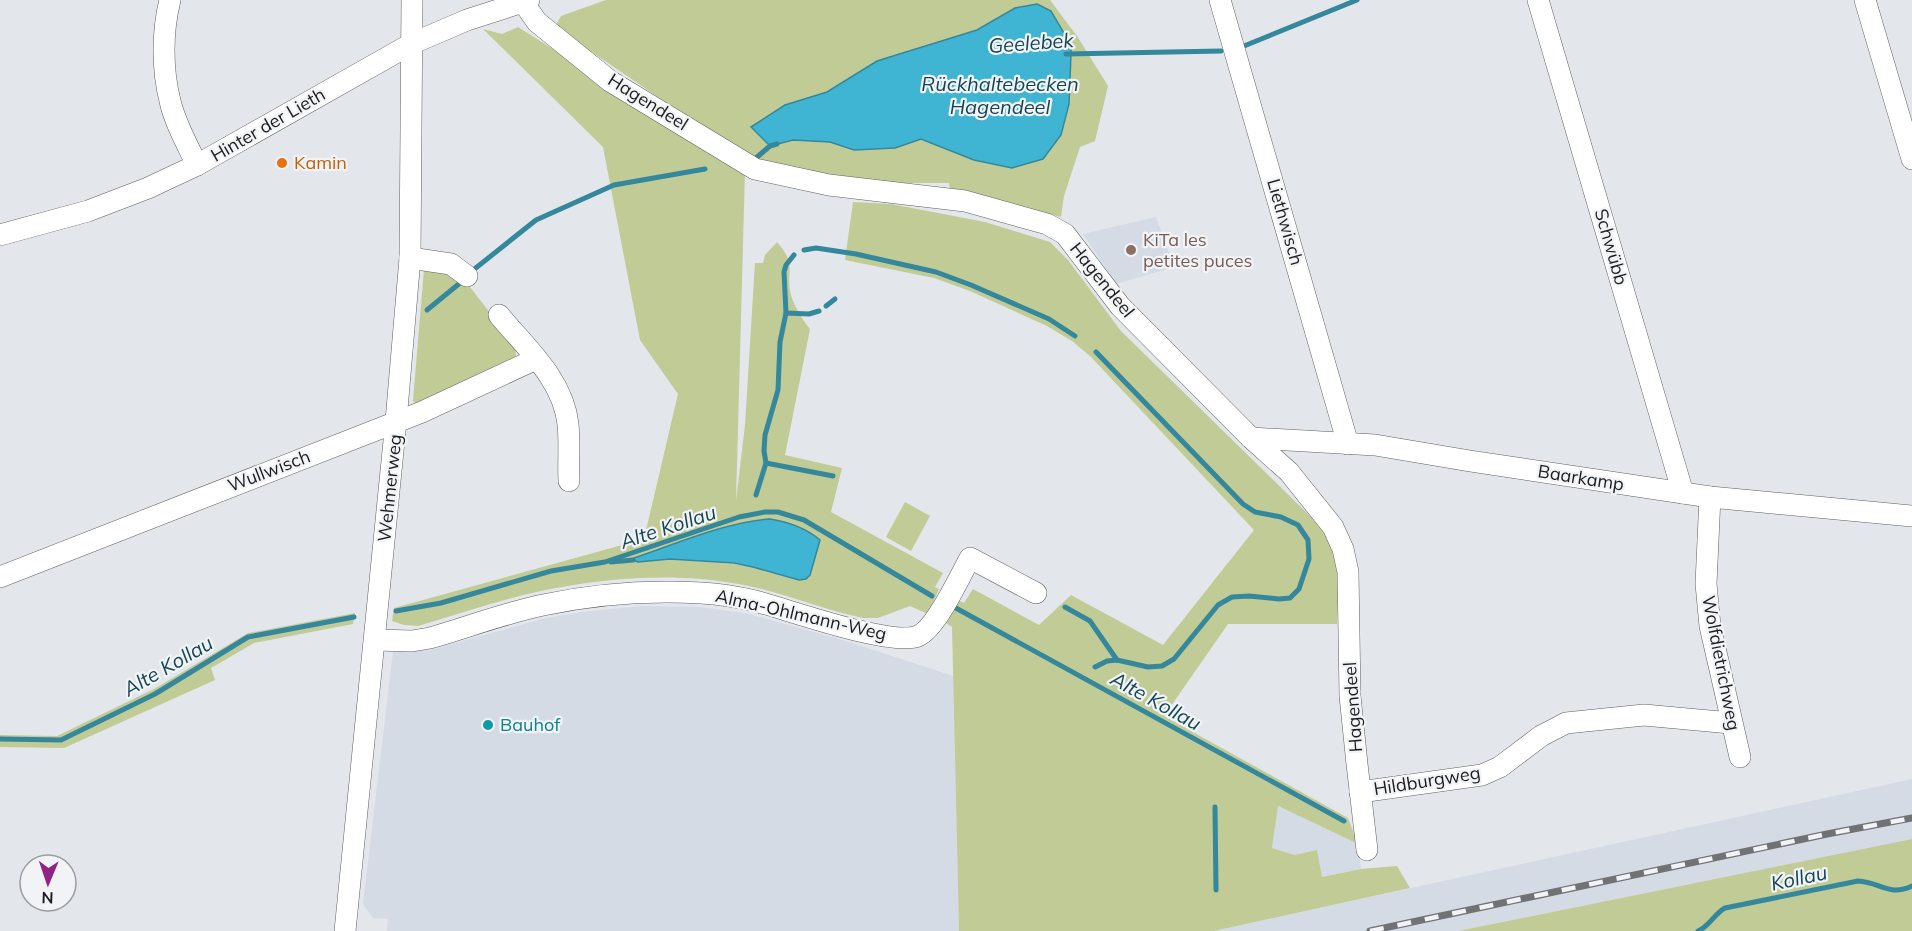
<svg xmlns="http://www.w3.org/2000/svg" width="1912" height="931" font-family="Mulish,sans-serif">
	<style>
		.built { fill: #d5dbe5 }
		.green { fill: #c1cb96; fill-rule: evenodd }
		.water { fill: #40b5d3; stroke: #35879c; stroke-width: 1.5 }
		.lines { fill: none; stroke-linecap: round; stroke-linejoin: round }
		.stream { stroke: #35879c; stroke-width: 5 }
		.street-casing { stroke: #5e6063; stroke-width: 22 }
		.street { stroke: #fff; stroke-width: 21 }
		.rail-casing { stroke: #707274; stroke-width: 7 }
		.rail { stroke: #f1f3f7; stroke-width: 4.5; stroke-dasharray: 14; stroke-linecap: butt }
		.food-dot { fill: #e8710a; stroke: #f1f3f7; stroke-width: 2 }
		.education-dot { fill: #8d6e63; stroke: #f1f3f7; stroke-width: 2 }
		.culture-dot { fill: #0f9aa8; stroke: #f1f3f7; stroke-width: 2 }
		.labels { text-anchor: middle; stroke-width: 4.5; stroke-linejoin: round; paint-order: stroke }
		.street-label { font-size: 18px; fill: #1b1c1d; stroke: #f1f3f7 }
		.food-label { font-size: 18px; fill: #c56008; stroke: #f1f3f7; text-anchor: start }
		.education-label { font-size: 18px; fill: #785e54; stroke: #f1f3f7; text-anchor: start }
		.culture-label { font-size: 18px; fill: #0d838f; stroke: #f1f3f7; text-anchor: start }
		.water-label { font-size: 20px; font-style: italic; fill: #134653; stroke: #f1f3f7 }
	</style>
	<rect width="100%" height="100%" fill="#e3e6ea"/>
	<g class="built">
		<path d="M1156,217L1174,267L1116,284L1083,234Z"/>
		<path d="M641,606L701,607L749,614L846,641L953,676L959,931H387L388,919L373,918L363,904L393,652H406L434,649L546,618L582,612Z"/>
		<path d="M1912,779V839L1458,931H1214Z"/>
		<path d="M1277,806L1358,844L1361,869L1321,877L1295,855L1272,848Z"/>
	</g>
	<g class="green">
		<path d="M606,0H1050L1077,36L1108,86L1095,141L1080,147L1064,196L1061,217L950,191L949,183H840L759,160L658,97L555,27L561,16ZM1015,8L1071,45L1069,104L1061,135L974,160L921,139L895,148L854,150L830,142L793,140L785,105L827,92L877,61L977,30Z"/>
		<path d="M518,27L745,171L736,501L745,425L755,263H763L765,255L777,242C798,266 785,270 791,295C795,308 802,319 810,329L785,455L842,468L831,512L943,573L935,587L939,589L928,614L910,606L878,618H863C823,610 785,593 744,585C678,572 607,577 541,591C499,600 459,614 418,626L404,625L392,621L394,608L644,539L678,394L640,340L603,147L483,29L502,34ZM770,519C787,522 806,527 820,540L810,575L806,579L798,580L753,567L734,564L670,559L638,562L633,560L635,558C676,544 727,522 770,519Z"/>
		<path d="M853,202L891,204L985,222L1050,242L1068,260L1121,331L1308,514C1314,521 1321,528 1326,536C1342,561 1338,595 1337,624H1228L1164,716L1348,818L1358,844L1278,806L1272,848L1295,855L1317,850L1322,877L1361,869L1397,866L1410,888L1214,931H959L952,627L946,623L958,600L964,603L973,589L1039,625L1071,595L1163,645L1254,530L1090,356L1072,341L1047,326L970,291L934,278L845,260Z"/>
		<path d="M424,269L450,270L466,282L515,345L516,356L511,365L416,404L413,401Z"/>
		<path d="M905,502L930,516L911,551L886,537Z"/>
		<path d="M355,613L353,624L254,643L211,668L215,680L64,748L0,747V735L57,736L154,689L248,633Z"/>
		<path d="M1912,839V931H1458Z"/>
	</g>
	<g class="water">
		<path d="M1037,4L1051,11L1071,45V54L1069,104L1061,135L1043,159L1012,168L974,160L921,139L895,148L854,150L830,142L793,140L770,146L751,127L785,105L827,92L877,61L977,30L1015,8Z"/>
		<path d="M770,519C788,522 806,528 820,540L810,575L806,579L799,580L753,567L734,563L670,559L638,562L633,560L634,558C676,544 726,522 770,519Z"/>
	</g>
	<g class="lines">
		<g class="stream">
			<path d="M1244,46L1357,0"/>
			<path d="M1066,54L1221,51"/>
			<path d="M756,158L770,146L777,144"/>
			<path d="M804,250L816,248L856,254L936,272L971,285L1049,319L1075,336"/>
			<path d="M472,271L536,220L614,185L705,169"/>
			<path d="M826,306L835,299"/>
			<path d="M427,310L460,283"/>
			<path d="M786,313L809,314L819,311"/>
			<path d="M766,463L833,476"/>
			<path d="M756,495L766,463L764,451L765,435L778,390L780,342L786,313L784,272L786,265L794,255"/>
			<path d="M611,562L633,560"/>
			<path d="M954,607L1344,821"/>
			<path d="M1065,607L1090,621L1117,660"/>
			<path d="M396,611L441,603L551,571L605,562L739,517L765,512H778L804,520L932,596"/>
			<path d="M1095,667L1107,661L1117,660L1148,667L1162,666L1174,659L1218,605L1232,597L1249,596L1279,599L1290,598L1299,589L1309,559L1308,540L1298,525L1281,517L1255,512L1243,504L1096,352"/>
			<path d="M0,739L61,740L155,694L248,637L354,617"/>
			<path d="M1215,807L1216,890"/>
			<path d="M1698,931C1710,926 1714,914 1725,908L1858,881C1880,882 1889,897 1912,886"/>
		</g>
		<g class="street-casing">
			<g id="street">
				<path d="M170,0C162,32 162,69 170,101C175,123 187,144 197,165"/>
				<path d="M1220,0L1348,444"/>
				<path d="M1538,0L1683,493"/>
				<path d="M1865,0L1912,159"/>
				<path d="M523,2L537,22L610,81L755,169L829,185L965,201L1047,224L1065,234L1120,306L1251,438L1289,472L1333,527L1343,549L1348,572L1350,696L1357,764L1367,850"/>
				<path d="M0,235L88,211L148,188L197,165L411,44L467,20L529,0"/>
				<path d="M410,258L451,264L467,276"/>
				<path d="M499,315C526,348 563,379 568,424C570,443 568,462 569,481"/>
				<path d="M1251,438L1375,445L1470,461L1710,497L1912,516"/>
				<path d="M1710,497L1706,584L1710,626L1740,757"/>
				<path d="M0,577L422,412L536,359"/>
				<path d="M375,640L412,641L430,638C468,627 505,613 543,605C595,594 649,590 701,593C719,594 738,597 755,601C787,609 891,647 918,636C936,629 960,576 970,558L1036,593"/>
				<path d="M1360,792L1482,775L1500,767L1541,736L1566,723L1644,715L1731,723"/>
				<path d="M345,931L396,421L410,258L412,0"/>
			</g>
		</g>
		<use href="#street" class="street"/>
		<g class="rail-casing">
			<path id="rail" d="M1370,931L1827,834L1912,818"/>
		</g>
		<use href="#rail" class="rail"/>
	</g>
	<circle class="food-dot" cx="282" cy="163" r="6"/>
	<circle class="education-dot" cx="1131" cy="250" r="6"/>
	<circle class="culture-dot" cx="488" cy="725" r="6"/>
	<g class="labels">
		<g class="street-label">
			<text transform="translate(648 102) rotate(32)" y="6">Hagendeel</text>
			<text transform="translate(268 125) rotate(-30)" y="6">Hinter der Lieth</text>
			<text transform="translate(1285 222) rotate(74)" y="6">Liethwisch</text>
			<text transform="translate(1611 247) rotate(74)" y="6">Schwübb</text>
			<text transform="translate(1102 280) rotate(51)" y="6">Hagendeel</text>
			<text transform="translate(269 471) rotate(-21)" y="6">Wullwisch</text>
			<text transform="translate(1581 478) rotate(9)" y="6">Baarkamp</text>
			<text transform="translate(390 488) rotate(-84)" y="6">Wehmerweg</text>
			<text transform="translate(801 615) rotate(13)" y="6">Alma-Ohlmann-Weg</text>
			<text transform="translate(1721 663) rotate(79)" y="6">Wolfdietrichweg</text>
			<text transform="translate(1353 707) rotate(-94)" y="6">Hagendeel</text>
			<text transform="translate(1427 781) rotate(-9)" y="6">Hildburgweg</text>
		</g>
		<g class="food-label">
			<text x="294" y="169">Kamin</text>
		</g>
		<g class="education-label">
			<text x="1143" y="246">KiTa les<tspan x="1143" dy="21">petites puces</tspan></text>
		</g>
		<g class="culture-label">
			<text x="500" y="731">Bauhof</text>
		</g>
		<g class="water-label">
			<text transform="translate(1031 43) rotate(-4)" y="7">Geelebek</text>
			<text x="1000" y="91">Rückhaltebecken<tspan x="1000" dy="23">Hagendeel</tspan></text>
			<text transform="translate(668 527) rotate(-18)" y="7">Alte Kollau</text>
			<text transform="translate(168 666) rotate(-30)" y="7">Alte Kollau</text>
			<text transform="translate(1156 701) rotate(29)" y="7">Alte Kollau</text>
			<text transform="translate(1799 878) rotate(-12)" y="7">Kollau</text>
		</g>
	</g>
	<g transform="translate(48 883) rotate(182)"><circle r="28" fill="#f1f3f7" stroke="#9b9da0" stroke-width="1.5"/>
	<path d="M0-4.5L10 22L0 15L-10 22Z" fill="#902386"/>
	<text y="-9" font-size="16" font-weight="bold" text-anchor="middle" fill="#1b1c1d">N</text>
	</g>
</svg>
